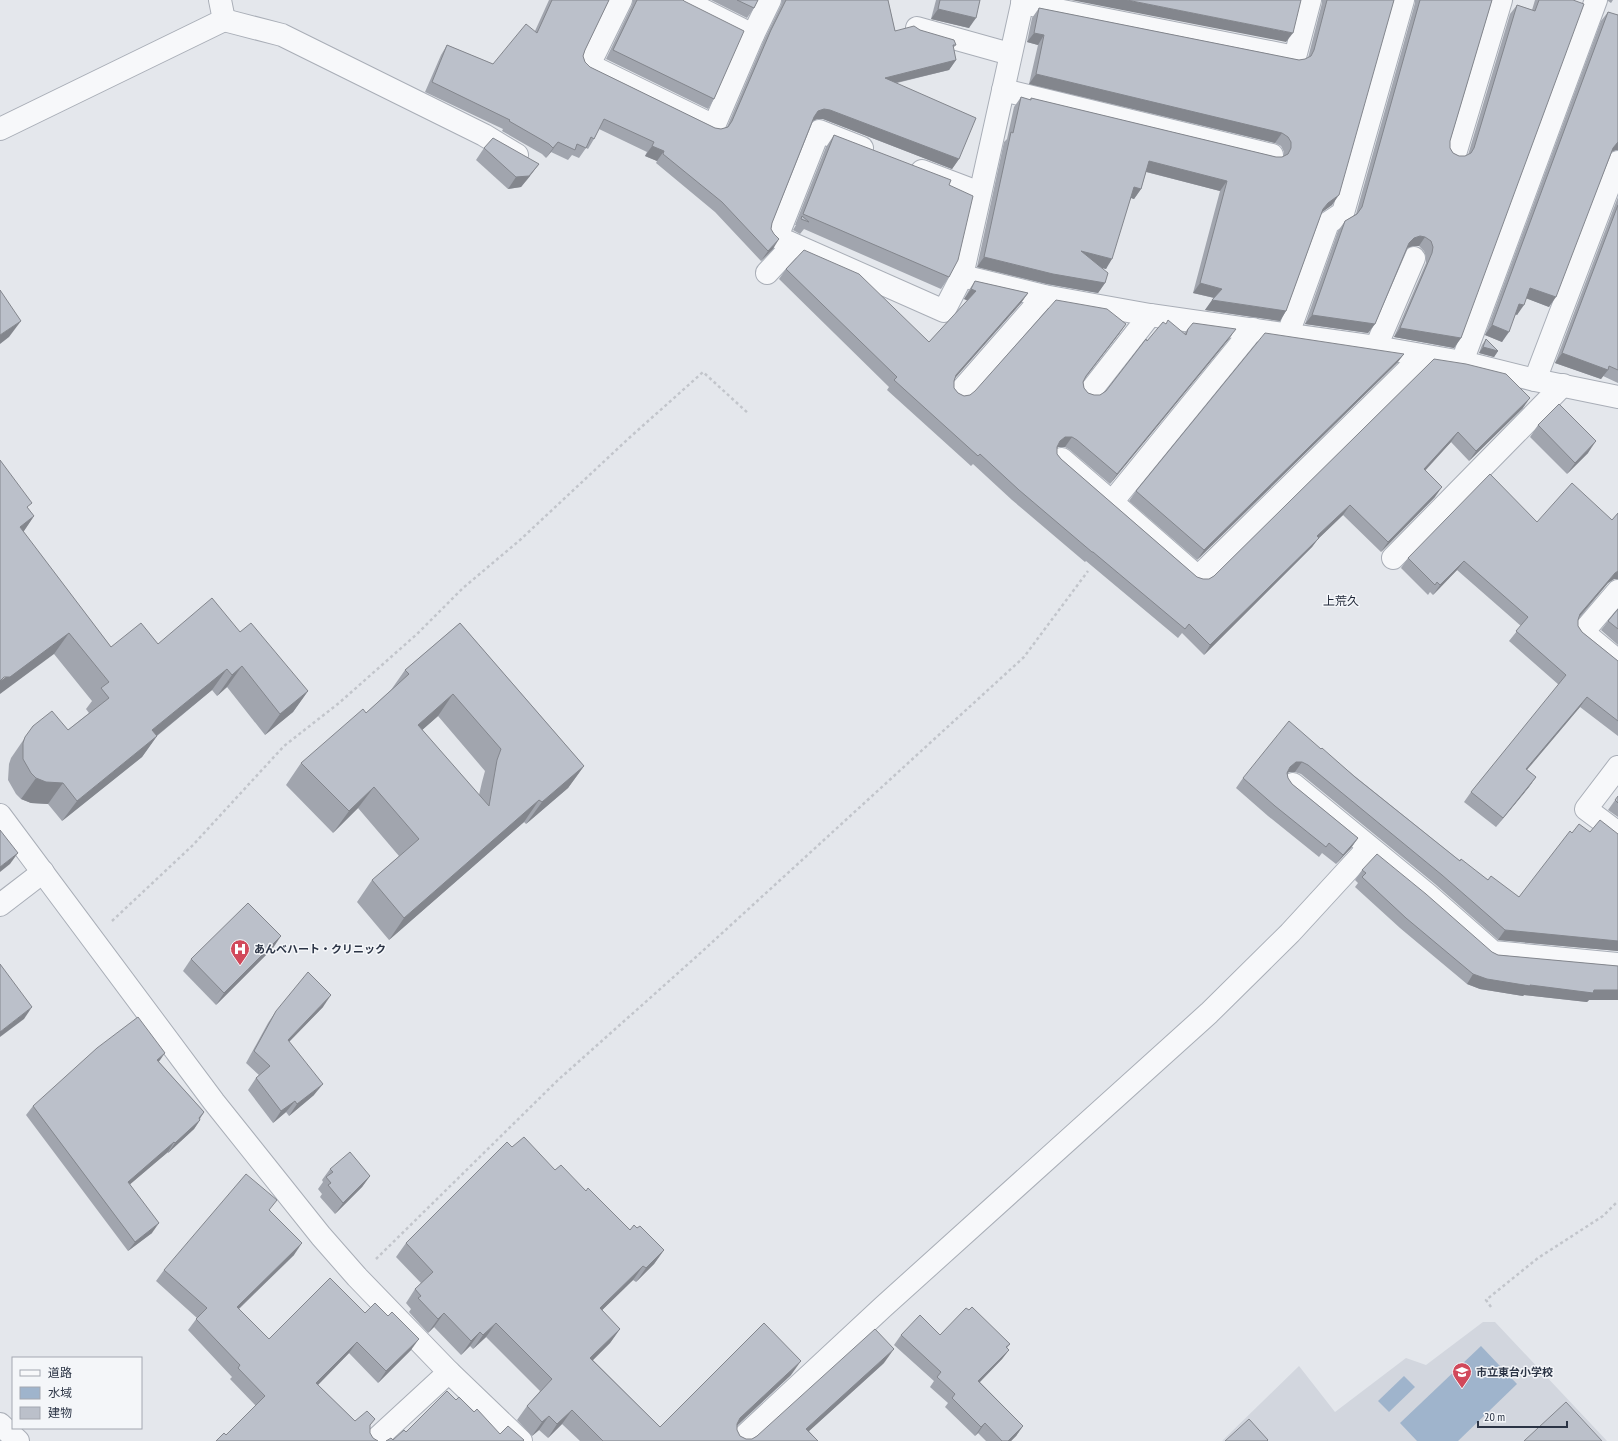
<svg xmlns="http://www.w3.org/2000/svg" width="1618" height="1441" font-family="'PT Sans Narrow','Noto Sans JP',sans-serif">
	<style>
		.built { fill: #d2d6de }
		.water { fill: #9fb4cc }
		.lines { fill: none; stroke-linecap: round; stroke-linejoin: round }
		.minor-casing { stroke: #a9aeb7; stroke-width: 24 }
		.path { stroke: #c2c5cb; stroke-width: 2.5; stroke-dasharray: 3 3; stroke-linecap: butt }
		.minor { stroke: #f7f8fa; stroke-width: 22 }
		.wall { fill: #a1a5ae; fill-rule: evenodd }
		.shaded-wall { fill: #83868d }
		.building { fill: #bbc0ca; stroke: #83868d; fill-rule: evenodd }
		.labels { text-anchor: middle; stroke-width: 3; stroke-linejoin: round; paint-order: stroke }
		.poi-label { font-size: 11px; font-weight: bold; fill: #2b3445; stroke: #f4f6f9; text-anchor: start }
		.neighbourhood-label { font-size: 12px; fill: #1d2536; stroke: #f4f6f9 }
	</style>
	<rect width="100%" height="100%" fill="#e4e7ec"/>
	<path class="built" d="M1483,1322H1495L1607,1441H1222L1299,1366L1335,1412L1406,1358L1426,1365Z"/>
	<g class="water">
		<path d="M1481,1346L1517,1384L1458,1441H1417L1400,1423Z"/>
		<path d="M1404,1376L1415,1387L1389,1412L1378,1401Z"/>
	</g>
	<g class="lines">
		<g class="minor-casing">
			<g id="minor">
				<path d="M621,0L589,65L714,126L753,35L683,0"/>
				<path d="M1022,3L1295,57L1310,0"/>
				<path d="M224,20L282,35L484,135L517,155"/>
				<path d="M917,28L1010,54"/>
				<path d="M753,35L770,0"/>
				<path d="M1003,90L1272,155"/>
				<path d="M0,129L224,20L220,0"/>
				<path d="M862,148L819,131L777,237L944,311L962,276L1023,0"/>
				<path d="M1455,154L1501,0"/>
				<path d="M922,171L980,193"/>
				<path d="M767,273L793,245"/>
				<path d="M962,276L1044,296L1150,315L1376,347L1462,362L1535,380L1618,397"/>
				<path d="M1253,329L1112,502L1198,577L1422,356"/>
				<path d="M1288,334L1328,223L1343,213L1403,0"/>
				<path d="M1376,347L1414,258"/>
				<path d="M1462,362L1596,0"/>
				<path d="M1535,380L1618,162"/>
				<path d="M959,393L1044,296"/>
				<path d="M1089,393L1150,315"/>
				<path d="M1062,459L1112,502"/>
				<path d="M1393,558L1563,385"/>
				<path d="M1618,591L1583,632L1618,661"/>
				<path d="M1618,767L1586,809L1618,833"/>
				<path d="M1293,784L1427,894L1493,952L1618,964"/>
				<path d="M0,815L214,1102L321,1236L357,1277L449,1372L521,1441"/>
				<path d="M0,905L43,872"/>
				<path d="M0,1424L18,1441"/>
				<path d="M374,1441L449,1372"/>
				<path d="M739,1441L883,1307L1209,1013L1290,933L1369,847"/>
			</g>
		</g>
		<g class="path">
			<path d="M112,921L193,845L284,746L339,703L417,634L463,588L520,540L628,439L703,372L749,414"/>
			<path d="M376,1259L558,1080L696,957L1024,657L1088,571"/>
			<path d="M1491,1307L1486,1300L1538,1258L1603,1216L1618,1201"/>
		</g>
		<use href="#minor" class="minor"/>
	</g>
	<g class="wall">
		<path d="M549,0H609L585,50L583,56L585,62L590,67L715,128L721,129L727,127L764,40L781,5L782,0H888L895,31L920,30L956,45L953,48L956,60L949,70L897,83L959,159L952,169L823,119H817L813,121L772,223L771,229L773,249L761,261L715,212L656,163L657,161L645,156L647,152L599,129L594,139L588,149L586,148L579,158L572,155L568,160L551,152L546,158L542,154L502,131L503,129L425,92L441,55L447,45L493,64L535,31Z"/>
		<path d="M633,0H683L714,99L708,109L606,59L632,5Z"/>
		<path d="M711,0H758L754,8L747,18Z"/>
		<path d="M936,0H980L969,28L931,19Z"/>
		<path d="M1322,0H1394L1332,205L1322,212L1286,311L1280,321L1205,310L1214,298L1193,293L1220,191L1146,172L1141,189L1134,199L1131,198L1106,269L1103,268L1105,283L1098,293L1047,284L977,267L1004,142L1007,139L1014,107L1021,97L1030,100L1031,98L1276,157H1282L1284,156V152L1281,146L1275,143L1029,84L1038,45L1027,42L1032,18L1039,8L1299,60L1305,59L1308,58L1322,3Z"/>
		<path d="M1415,0H1492L1450,141V148L1453,153L1459,156H1465L1468,155L1510,14L1517,5L1532,10L1535,0H1573L1461,338L1454,348L1394,337L1426,263V257L1424,251L1419,246H1413L1408,248L1375,324L1368,333L1305,324L1338,231L1345,221L1356,214L1415,3Z"/>
		<path d="M1608,0H1613L1611,3L1608,1Z"/>
		<path d="M1608,12L1618,15V150H1616L1612,152L1549,307L1526,298L1517,315L1516,314L1502,342L1485,335L1601,21Z"/>
		<path d="M834,135L949,185V277L941,289L804,229L800,234L793,230L796,225H795L826,147Z"/>
		<path d="M484,148L530,176L521,187L508,189L476,160Z"/>
		<path d="M1618,197V383L1603,376L1601,379L1555,363Z"/>
		<path d="M786,269L929,342L968,301L964,299L969,290L975,281L1028,293L1021,303L954,379V388L958,393L964,396L970,395L1126,324L1119,334L1085,378L1083,382L1084,388L1088,393L1094,395H1100L1106,391L1147,341L1166,324L1184,333L1188,329L1229,339L1110,484L1070,450L1065,447H1058L1057,448V454L1061,459L1197,577L1203,579H1209L1214,576L1434,359L1523,408L1469,461L1451,442L1425,471L1435,497L1383,550L1381,552L1343,515L1318,539L1312,547L1204,655L1182,633L1178,638L1086,561L1085,562L1012,500L973,464L971,466L887,390L889,387L779,279Z"/>
		<path d="M1486,339L1498,351L1494,357L1479,353L1482,345Z"/>
		<path d="M1404,354L1397,363L1197,560L1129,501L1136,491Z"/>
		<path d="M1538,425L1588,453L1567,474L1530,437Z"/>
		<path d="M0,460L28,509L34,516L23,532L111,647L158,644L240,632L308,691L293,712L265,735L227,687L217,696L212,690L157,736L142,757L62,821L48,804L31,803L21,799L16,794L8,780L9,764L11,758L33,726L68,730L89,713L86,709L92,701L54,654Z"/>
		<path d="M1618,513V579H1614L1608,583L1578,620V626L1582,632L1618,661V736L1580,707L1527,770L1536,777L1529,787L1496,827L1464,802L1471,792L1559,685L1509,641L1521,626L1457,570L1433,595L1430,592L1428,595L1401,568L1408,558L1537,522L1612,520Z"/>
		<path d="M1618,609V645L1601,630L1608,621Z"/>
		<path d="M460,623L584,766L568,788L526,824L524,822L389,940L357,902L372,880L399,856L358,808L333,833L286,785L301,763L366,713L391,690L405,670ZM438,716L485,771L482,782L479,795L422,730Z"/>
		<path d="M1321,749L1460,861L1488,880L1519,897L1572,833L1590,832L1618,834V951L1498,940L1435,884L1301,774L1295,772H1289L1288,773V778L1292,784L1358,838L1351,848L1336,864L1322,853L1319,857L1268,816L1236,788L1243,778Z"/>
		<path d="M1618,796V817L1608,810Z"/>
		<path d="M1362,870L1492,952L1498,955L1618,966V1000H1589L1587,1002L1524,995L1523,996L1480,989L1467,984L1400,928L1355,887L1358,883L1355,880Z"/>
		<path d="M273,948L216,1005L183,971L191,959Z"/>
		<path d="M323,1007L289,1042L314,1095L289,1116L286,1112L273,1123L248,1090L256,1078L259,1075L246,1063L268,1023L276,1011Z"/>
		<path d="M159,1062L204,1112L200,1119V1120L194,1129L168,1153V1152L130,1184L152,1233L128,1251L26,1115L33,1106Z"/>
		<path d="M512,1147L555,1170L586,1191L630,1230L637,1228L664,1250L654,1264L636,1282L633,1280L602,1310L620,1329L610,1343L593,1360L660,1427L791,1375L737,1426V1430L740,1436L746,1439H752L884,1363L809,1431L818,1441H580L562,1424L548,1438L539,1430L532,1436L517,1420L527,1406L540,1391L486,1337L473,1349L470,1346L461,1355L434,1327L428,1333L409,1312L411,1309L406,1303L415,1289L421,1283L396,1257L406,1243Z"/>
		<path d="M330,1169L370,1176L362,1187L335,1214L320,1197L322,1194L318,1189L323,1182L322,1180Z"/>
		<path d="M270,1210L294,1255L239,1309L269,1339L365,1313L411,1350L378,1383L349,1353L318,1385L355,1421L375,1419L226,1435L256,1406L230,1379L232,1377L188,1330L197,1318L156,1281L164,1270Z"/>
		<path d="M901,1335H940L1010,1344L1007,1348L1009,1350L1002,1359L980,1382L1023,1426L1016,1436L1011,1441H986L978,1433L975,1436L945,1407L948,1403L930,1387L934,1381L894,1345Z"/>
	</g>
	<g class="shaded-wall">
		<path d="M1071,0H1127L1293,33L1286,42Z"/>
		<path d="M938,9L976,18L969,28L931,19Z"/>
		<path d="M1034,33L1044,35L1038,45L1027,42Z"/>
		<path d="M956,60L949,70L878,87L885,78Z"/>
		<path d="M1036,74L1282,133L1275,143L1029,84Z"/>
		<path d="M824,109L830,110L959,159L952,169L823,119H817L812,121L807,126L818,111Z"/>
		<path d="M558,142L551,152L546,158L553,148Z"/>
		<path d="M1617,142H1618V150H1616L1610,152Z"/>
		<path d="M652,146L664,151L657,161L645,156Z"/>
		<path d="M1149,161L1227,181L1220,191L1143,171Z"/>
		<path d="M539,164L530,176L521,187L508,189L516,177Z"/>
		<path d="M1134,187L1141,189L1134,199L1128,197Z"/>
		<path d="M1339,195L1332,205L1321,213L1316,219L1328,203Z"/>
		<path d="M1420,236L1425,237L1419,246H1413L1407,248L1409,243L1414,238Z"/>
		<path d="M779,239L773,249L761,261L768,251Z"/>
		<path d="M1081,251L1112,259L1106,269L1074,261Z"/>
		<path d="M984,257L1105,283L1098,293L1047,284L977,267Z"/>
		<path d="M1200,283L1222,289L1215,298L1193,293Z"/>
		<path d="M1530,288L1556,297L1549,307L1523,297Z"/>
		<path d="M971,289L976,291L969,301L964,299Z"/>
		<path d="M1028,293L1021,303L949,385L956,375Z"/>
		<path d="M1212,300L1286,311L1280,321L1205,310Z"/>
		<path d="M1519,304L1524,305L1517,315L1513,313Z"/>
		<path d="M1312,315L1375,324L1368,333L1305,324Z"/>
		<path d="M21,321L9,337L0,344V335Z"/>
		<path d="M1126,324L1119,334L1079,386L1086,376Z"/>
		<path d="M1492,325L1509,332L1502,342L1485,335Z"/>
		<path d="M1400,328L1461,338L1454,348L1394,337Z"/>
		<path d="M1236,329L1229,339L1110,484L1117,474Z"/>
		<path d="M1483,347L1498,351L1494,357L1479,353Z"/>
		<path d="M1562,353L1608,370L1601,379L1555,363Z"/>
		<path d="M1404,354L1397,363L1197,560L1204,550Z"/>
		<path d="M1530,398L1523,408L1469,461L1476,451Z"/>
		<path d="M1458,432L1451,442L1417,479L1424,469Z"/>
		<path d="M1065,437H1072L1065,447H1058L1053,451L1060,441Z"/>
		<path d="M1596,441L1588,453L1567,474L1575,463Z"/>
		<path d="M1442,487L1435,497L1381,552L1388,542Z"/>
		<path d="M1350,505L1343,515L1318,539L1312,547L1204,655L1210,645L1317,536Z"/>
		<path d="M34,516L20,537V527Z"/>
		<path d="M1464,561L1457,570L1433,595L1440,585Z"/>
		<path d="M1618,571V579H1614L1608,583L1573,624L1580,614L1615,573Z"/>
		<path d="M69,633L54,654L0,694V681Z"/>
		<path d="M242,666L227,687L217,696L232,675Z"/>
		<path d="M227,669L212,690L138,751L152,730Z"/>
		<path d="M308,691L293,712L265,735L280,714Z"/>
		<path d="M453,694L438,716L403,747L418,725Z"/>
		<path d="M1587,697L1580,707L1519,779L1526,769Z"/>
		<path d="M157,736L142,757L62,821L77,801Z"/>
		<path d="M1296,762H1302L1295,772H1289L1283,776L1290,767Z"/>
		<path d="M584,766L568,788L526,824L542,802Z"/>
		<path d="M1536,777L1529,787L1496,827L1503,818Z"/>
		<path d="M36,778L63,783L48,804L31,803L21,799Z"/>
		<path d="M374,787L358,808L333,833L349,811Z"/>
		<path d="M539,800L524,822L389,940L404,918Z"/>
		<path d="M1358,838L1351,848L1336,864L1343,855Z"/>
		<path d="M18,853L10,864L0,872V867Z"/>
		<path d="M1505,930L1618,941V951L1498,940Z"/>
		<path d="M281,936L273,948L216,1005L224,993Z"/>
		<path d="M1473,974L1530,985L1594,990H1618V1000H1589L1587,1002L1524,995L1523,996L1480,989L1467,984Z"/>
		<path d="M331,995L323,1007L280,1051L288,1040Z"/>
		<path d="M32,1007L24,1019L0,1037V1032Z"/>
		<path d="M165,1053L158,1063L157,1060Z"/>
		<path d="M323,1084L314,1095L289,1116L297,1104Z"/>
		<path d="M295,1101L286,1112L273,1123L281,1111Z"/>
		<path d="M204,1112L197,1122L200,1120L194,1129L168,1153L175,1143Z"/>
		<path d="M174,1142L168,1152L121,1192L128,1182Z"/>
		<path d="M370,1176L362,1187L335,1214L343,1203Z"/>
		<path d="M159,1223L152,1233L128,1251L135,1242Z"/>
		<path d="M302,1243L294,1255L229,1318L237,1307Z"/>
		<path d="M664,1250L654,1264L636,1282L646,1268Z"/>
		<path d="M643,1266L633,1280L590,1322L600,1308Z"/>
		<path d="M444,1313L434,1327L428,1333L438,1319Z"/>
		<path d="M496,1323L486,1337L473,1349L483,1335Z"/>
		<path d="M620,1329L610,1343L581,1372L590,1358Z"/>
		<path d="M480,1332L470,1346L461,1355L471,1341Z"/>
		<path d="M419,1339L411,1350L378,1383L386,1371Z"/>
		<path d="M357,1342L349,1353L308,1395L316,1383Z"/>
		<path d="M894,1349L884,1363L798,1441L806,1429Z"/>
		<path d="M1009,1350L1002,1359L972,1390L978,1381Z"/>
		<path d="M801,1361L791,1375L730,1432L740,1418Z"/>
		<path d="M572,1410L562,1424L548,1438L557,1424Z"/>
		<path d="M549,1416L539,1430L532,1436L542,1422Z"/>
		<path d="M985,1423L978,1433L975,1436L981,1427Z"/>
		<path d="M1023,1426L1016,1436L1011,1441H1008Z"/>
	</g>
	<g class="building">
		<path d="M552,0H609L585,50L583,56L585,62L590,67L715,128L721,129L728,127L732,121L771,30L786,0H888L895,31L914,26L920,30L954,40L956,45H953L956,60L885,78L976,118L959,159L830,110L824,109L818,111L814,117L772,223L771,229L774,234L779,239L768,251L722,202L663,154L664,151L652,146L654,142L604,119L594,139L591,137L586,148L577,144L575,150L558,142L553,148L549,144L509,121L510,120L432,82L447,45L493,64L526,24L537,33Z"/>
		<path d="M637,0H683L684,1L744,31L714,99L613,50Z"/>
		<path d="M737,0H758L754,8Z"/>
		<path d="M940,0H980L976,18L938,9Z"/>
		<path d="M1127,0H1301L1293,33Z"/>
		<path d="M1327,0H1394L1339,195L1328,203L1323,209L1286,311L1212,300L1222,289L1200,283L1227,181L1149,161L1141,189L1134,187L1112,259L1081,251L1108,273L1105,283L1053,274L984,257L1011,132L1013,133L1021,97L1031,100V98L1276,157H1282L1288,154L1291,148V142L1288,137L1282,133L1036,74L1044,35L1034,33L1039,8L1299,60L1305,59L1311,56L1314,50Z"/>
		<path d="M1420,0H1492L1450,141V148L1453,153L1459,156H1465L1471,153L1474,148L1517,5L1535,11L1539,0H1573L1584,4L1461,338L1400,328L1432,253L1433,247L1431,241L1425,237L1420,236L1414,238L1409,243L1375,324L1312,315L1345,221L1357,214L1362,207Z"/>
		<path d="M1608,12L1618,15V142L1613,148L1556,297L1530,288L1524,305L1519,304L1509,332L1492,325Z"/>
		<path d="M834,135L951,180L949,185L973,196L958,260L949,277L803,214Z"/>
		<path d="M493,138L539,164L529,176L516,177L484,148Z"/>
		<path d="M1618,205V370L1609,366L1608,370L1562,353Z"/>
		<path d="M802,216L809,222L801,219Z"/>
		<path d="M804,250L859,274L929,342L976,291L971,289L975,281L1028,293L956,375L954,381V388L958,393L964,396L970,395L975,391L1056,300L1107,309L1126,324L1086,376L1083,382L1084,388L1088,393L1094,395H1100L1106,391L1146,339L1147,341L1163,322L1166,324L1168,320L1186,335L1188,329L1193,323L1236,329L1117,474L1077,440L1072,437H1065L1060,441L1057,447V454L1061,459L1197,577L1203,579H1209L1214,576L1434,359L1466,364L1506,374L1530,398L1476,451L1458,432L1424,469L1442,487L1390,540L1388,542L1350,505L1317,536L1319,538L1210,645L1189,624L1185,629L1093,552H1092L1019,490L980,454L978,456L894,380L897,377L786,269Z"/>
		<path d="M0,290L21,321L0,335Z"/>
		<path d="M1265,333L1404,354L1204,550L1136,491Z"/>
		<path d="M1486,339L1498,351L1483,347Z"/>
		<path d="M1559,404L1596,441L1575,463L1538,425Z"/>
		<path d="M0,460L32,503L27,507L34,516L20,527L111,647L141,623L158,644L212,598L240,632L251,623L308,691L280,714L242,666L232,675L227,669L152,730L157,736L77,801L63,783L46,782L36,778L31,773L23,759V743L25,737L33,726L52,711L68,730L109,698L101,688L109,682L69,633L10,677H4L0,681Z"/>
		<path d="M1490,474L1537,522L1572,483L1612,520L1618,513V571L1615,573L1580,614L1578,620V626L1582,632L1618,661V721L1587,697L1526,769L1536,777L1503,818L1471,792L1566,675L1516,631L1528,617L1464,561L1440,585L1437,582L1435,585L1408,558Z"/>
		<path d="M1618,609V629L1608,621Z"/>
		<path d="M460,623L584,766L542,802L539,800L404,918L372,880L419,839L374,787L349,811L301,763L363,709L366,713L409,674L405,670ZM453,694L501,749L497,760L489,806L418,725Z"/>
		<path d="M1289,721L1321,749L1322,748L1355,777L1460,861L1461,859L1488,880L1491,876L1519,897L1570,831L1572,833L1579,824L1590,832L1600,820L1618,834V941L1505,930L1442,875L1308,765L1302,762H1296L1290,767L1287,773L1288,778L1292,784L1358,838L1343,855L1329,843L1326,847L1275,806L1243,778Z"/>
		<path d="M1618,796V803L1615,800Z"/>
		<path d="M0,830L18,853L0,867Z"/>
		<path d="M1377,854L1426,894L1492,952L1498,955L1618,966V990H1594L1593,993L1530,985V986L1487,979L1473,974L1406,918L1362,877L1366,873L1362,870Z"/>
		<path d="M248,903L281,936L224,993L191,959Z"/>
		<path d="M0,964L32,1007L0,1032Z"/>
		<path d="M308,972L331,995L288,1040L323,1084L297,1104L295,1101L281,1111L256,1078L270,1066L254,1051L276,1011Z"/>
		<path d="M138,1017L165,1053L157,1060L204,1112L199,1118L200,1120L175,1143L174,1142L128,1182L159,1223L135,1242L33,1106L97,1048Z"/>
		<path d="M524,1137L555,1170L561,1165L586,1191L588,1188L630,1230L634,1225L637,1228L640,1226L664,1250L646,1268L643,1266L600,1308L620,1329L590,1358L660,1427L764,1323L801,1361L740,1418L737,1424V1430L740,1436L746,1439H752L757,1436L875,1329L894,1349L806,1429L818,1441H603L572,1410L557,1424L549,1416L542,1422L527,1406L552,1379L496,1323L483,1335L480,1332L471,1341L444,1313L438,1319L418,1298L421,1296L415,1289L433,1272L406,1243L507,1142L512,1147Z"/>
		<path d="M350,1152L370,1176L343,1203L328,1185L331,1183L326,1177L333,1172L330,1169Z"/>
		<path d="M246,1174L277,1200L269,1210L302,1243L237,1307L269,1339L330,1278L365,1313L375,1303L388,1316L392,1312L419,1339L386,1371L357,1342L316,1383L355,1421L367,1411L375,1419L370,1425V1433L373,1438L378,1441H216L224,1433L226,1435L265,1396L238,1368L240,1365L196,1319L207,1308L164,1270Z"/>
		<path d="M972,1307L1010,1344L1006,1347L1009,1350L978,1381L1023,1426L1008,1441H1002L985,1423L981,1427L952,1398L955,1394L937,1377L941,1372L901,1335L920,1315L940,1335L966,1308L969,1310Z"/>
		<path d="M447,1391L456,1400L459,1397L474,1412L477,1409L500,1434L508,1426L524,1440L523,1441H386L391,1438L393,1440L404,1430L406,1432Z"/>
		<path d="M1566,1402L1602,1441H1524Z"/>
		<path d="M1249,1419L1268,1440L1267,1441H1225Z"/>
	</g>
	<defs>
		<g id="hospital-pin" transform="scale(1)"><path d="M0 17L-7.5 6A9.5 9.5 0 1 1 7.5 6Z" fill="#d1495b" stroke="#f4f6f9"/><path d="M-5-5h3v3.5h4V-5h3V5h-3V1.5h-4V5h-3Z" fill="#fff"/></g>
		<g id="school-pin" transform="scale(1)"><path d="M0 17L-7.5 6A9.5 9.5 0 1 1 7.5 6Z" fill="#d1495b" stroke="#f4f6f9"/><path d="M0-5L7-2L0 1L-7-2ZM-4 1L0 2.5L4 1V4Q0 6-4 4Z" fill="#fff"/></g>
	</defs>
	<g fill-rule="evenodd">
		<use href="#hospital-pin" x="240" y="949"/>
		<use href="#school-pin" x="1462" y="1372"/>
	</g>
	<g class="labels">
		<g class="poi-label">
			<text x="254" y="953">あんべハート・クリニック</text>
			<text x="1476" y="1376">市立東台小学校</text>
		</g>
		<g class="neighbourhood-label">
			<text x="1341" y="605">上荒久</text>
		</g>
	</g>
	<rect x="12" y="1357" width="130" height="72" fill="#f4f6f9" stroke="#a4a8b1"/>
	<rect x="20" y="1370" width="20" height="6" fill="#f7f8fa" stroke="#a4a8b1"/>
	<text x="48" y="1377" font-size="12" fill="#2b3445">道路</text>
	<rect x="20" y="1387" width="20" height="12" fill="#9fb4cc" stroke="#a4a8b1"/>
	<text x="48" y="1397" font-size="12" fill="#2b3445">水域</text>
	<rect x="20" y="1407" width="20" height="12" fill="#bbc0ca" stroke="#a4a8b1"/>
	<text x="48" y="1417" font-size="12" fill="#2b3445">建物</text>
	<path d="M1478 1421v6h89v-6" fill="none" stroke="#2b3445" stroke-width="2"/>
	<text x="1484" y="1421" font-size="12" fill="#2b3445" stroke="#f4f6f9" stroke-width="3" paint-order="stroke">20 m</text>
</svg>
